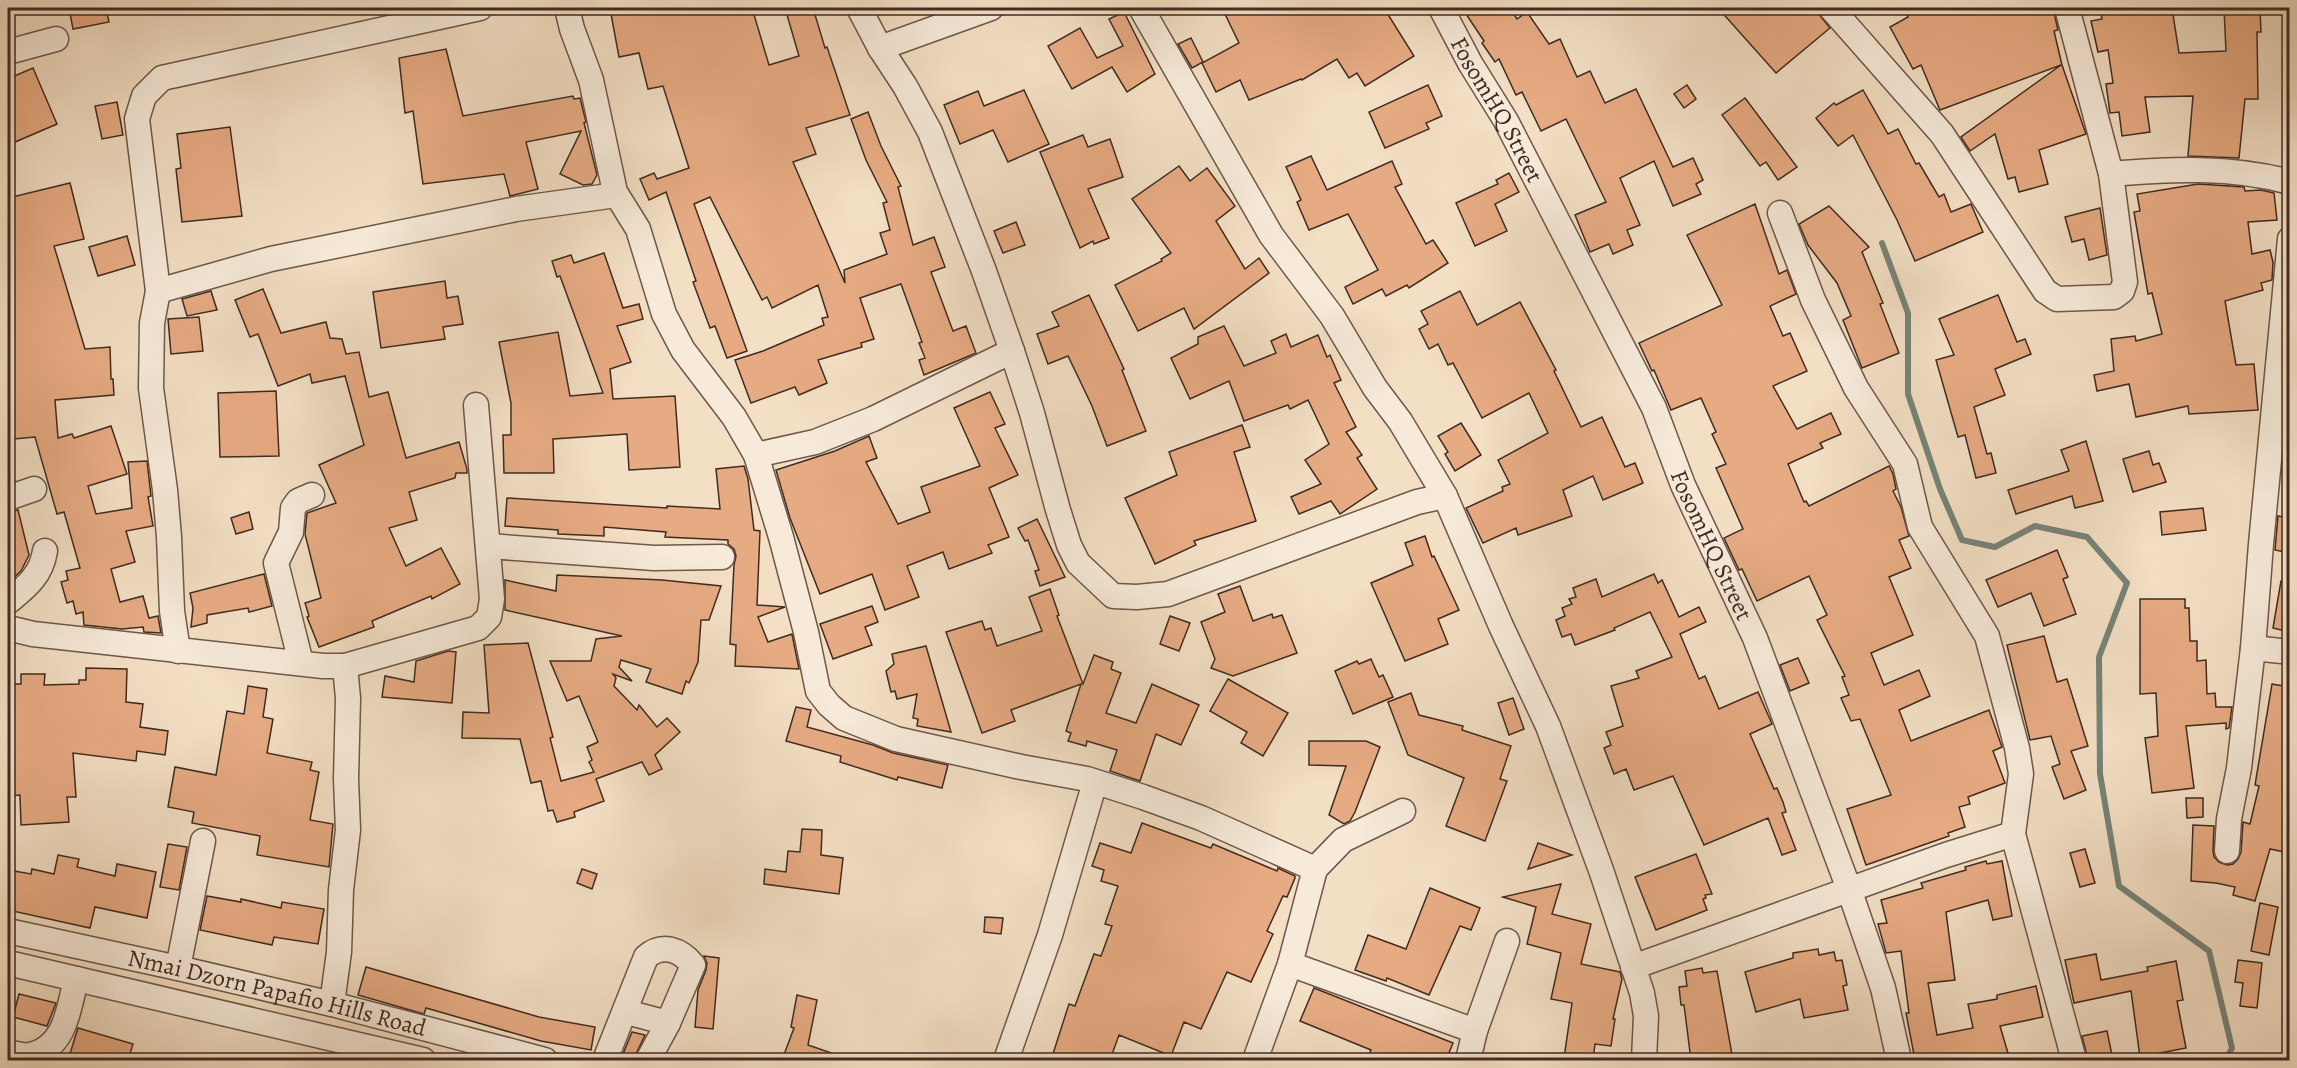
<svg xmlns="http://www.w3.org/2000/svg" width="2297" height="1068" font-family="Alegreya,serif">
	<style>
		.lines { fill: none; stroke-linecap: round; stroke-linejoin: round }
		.stream { stroke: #778378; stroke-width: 6 }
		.building { fill: #e7ab83; stroke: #402b22; stroke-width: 1.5 }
		.minor-casing { stroke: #6d584a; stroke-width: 27 }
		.minor { stroke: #f7ead9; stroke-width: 24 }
		.labels { text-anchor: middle; stroke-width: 4.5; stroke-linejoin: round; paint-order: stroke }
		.street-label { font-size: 24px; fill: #402b22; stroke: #f7ead9 }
	</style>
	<rect width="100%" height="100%" fill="#f3dfc4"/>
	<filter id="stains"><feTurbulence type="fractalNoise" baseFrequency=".00333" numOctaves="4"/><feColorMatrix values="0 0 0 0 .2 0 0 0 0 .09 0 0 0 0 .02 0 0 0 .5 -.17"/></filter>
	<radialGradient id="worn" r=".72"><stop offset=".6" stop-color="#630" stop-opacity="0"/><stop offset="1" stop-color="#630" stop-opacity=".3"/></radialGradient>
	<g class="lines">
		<path class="stream" d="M1882,243L1908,313V394L1940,489L1962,540L1995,547L2035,526L2087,537L2127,583L2099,657L2100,774L2119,886L2209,951L2232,1048L2226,1060"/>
	</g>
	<g class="building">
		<path d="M69,8H106L109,22L73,29Z"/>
		<path d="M639,8H752L769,65L799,56L785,8H813L825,48L827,47L850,115L806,128L816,154L793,162L845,283L844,270L887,254L880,233L890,230L883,203L887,202L866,160L851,119L868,112L881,146L901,186L898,187L913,245L934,237L945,267L931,272L953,331L966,326L976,353L924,375L919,360L925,358L919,343L922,342L901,284L860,298L874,339L861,343L862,347L818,360L827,383L799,395L795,387L751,403L735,360L763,351L824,325L822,318L828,317L818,285L772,308L767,297L762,300L710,197L694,204L747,351L727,358L715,326L710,328L693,282L696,281L666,192L649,200L640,179L654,173L657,179L689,168L663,86L648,89L639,53L619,57L611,14Z"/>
		<path d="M1222,8H1384L1414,56L1365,86L1357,73L1349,78L1337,59L1302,80L1301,79L1249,100L1240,80L1216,92L1202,63L1239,43Z"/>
		<path d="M1462,8H1510L1517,19L1527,12L1549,44L1560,39L1577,77L1590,71L1605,103L1636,89L1673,167L1693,158L1703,180L1696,184L1701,194L1673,206L1654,161L1620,178L1640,225L1627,230L1633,245L1613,254L1609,244L1590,252L1575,215L1606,202L1566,119L1541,131L1522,92L1516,95L1499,59L1495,62L1482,43L1484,41Z"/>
		<path d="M1718,8H1814L1830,28L1776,73Z"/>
		<path d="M1903,8H2053L2058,30L2054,31L2062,65L2086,134L2039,150L2048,184L2019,192L2015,177L2008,179L1995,134L1970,151L1961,137L2061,65L1940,110L1921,65L1913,69L1890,27L1908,17Z"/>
		<path d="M2100,8H2132L2133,10L2172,8L2179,53L2226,51L2224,8H2260L2261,32H2257L2258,99H2245L2239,158L2188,156L2193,96L2145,97L2150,132L2122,136L2119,112L2110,113L2106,84L2113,83L2108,50L2098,52L2091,21L2102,19Z"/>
		<path d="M1124,12L1155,74L1127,92L1112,67L1072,89L1048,46L1080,28L1097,58L1123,46L1109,19Z"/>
		<path d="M1191,38L1203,62L1192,68L1178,44Z"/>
		<path d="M446,49L463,116L573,96L574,99L580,98L586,122L584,123L597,175L592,184L583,185L560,174L581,131L526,142L538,189L510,196L504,174L423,184L413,111L405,113L399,58Z"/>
		<path d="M33,68L57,124L8,145V83L14,80L12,77Z"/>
		<path d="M1428,85L1442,116L1426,123L1429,129L1385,148L1369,112Z"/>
		<path d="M1687,85L1696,99L1684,108L1674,94Z"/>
		<path d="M1024,90L1049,144L1008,162L993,130L960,144L944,105L978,91L984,106Z"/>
		<path d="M1863,90L1888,134L1898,129L1916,164L1919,163L1939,197L1944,194L1951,212L1971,204L1983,232L1915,261L1897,220L1853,135L1838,146L1816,118L1834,103L1836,105Z"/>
		<path d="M1745,98L1797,167L1778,180L1766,162L1760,166L1722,115Z"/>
		<path d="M117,102L123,135L102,139L95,106Z"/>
		<path d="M230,127L242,216L182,222L176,169L181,168L177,134Z"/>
		<path d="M1083,135L1088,147L1110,139L1123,177L1088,189L1109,238L1094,244L1093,241L1080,248L1040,152Z"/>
		<path d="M1311,156L1327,190L1392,161L1402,184L1395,187L1426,244L1433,240L1448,263L1409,288L1407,285L1386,296L1382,289L1353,304L1345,287L1378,270L1348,214L1309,230L1297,202L1301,200L1286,167Z"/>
		<path d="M1179,166L1190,181L1207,168L1235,206L1216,221L1245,269L1259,258L1269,273L1194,329L1184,308L1138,331L1115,285L1162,261L1161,259L1171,253L1132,199Z"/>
		<path d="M1509,173L1519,192L1495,204L1507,231L1475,246L1456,203L1498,184L1496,180Z"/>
		<path d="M70,183L84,239L54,246L85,349L110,347L111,379H113L114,395L55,400L58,438L72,434L74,438L111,426L127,474L88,486L96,514L132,508L128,462L147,461L151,496L148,497L153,526L126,531L135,562L111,569L120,602L143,596L149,618L158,616L161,633L144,632L143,627L122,629L84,625L83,612L76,614L73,601L67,603L61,582L68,580L66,571L80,568L64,512L57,514L35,437L14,439L8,370V198Z"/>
		<path d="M2198,184L2244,187L2245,191L2261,190L2274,193L2277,220L2248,222L2252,254L2270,250L2273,262L2272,280L2261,283L2263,290L2225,301L2236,365L2254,364L2258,410L2189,414L2188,406L2136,417L2129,384L2097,391L2094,375L2114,371L2111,339L2135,336L2136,341L2162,334L2152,293L2148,294L2134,212L2140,211L2137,194Z"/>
		<path d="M1755,204L1779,274L1787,270L1796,294L1770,306L1783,336L1790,333L1807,371L1773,386L1797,429L1831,413L1841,434L1820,443L1823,448L1788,464L1804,502L1806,501L1809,506L1889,466L1893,474L1896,489L1893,491L1901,507L1909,536L1899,540L1911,568L1889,577L1913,635L1871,653L1884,685L1919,670L1930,696L1899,710L1911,741L1989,710L2002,747L1993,751L2005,783L1968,797L1970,804L1959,807L1965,827L1948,833L1949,836L1866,865L1847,809L1891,795L1860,719L1851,721L1841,698L1849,695L1842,677L1845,676L1817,620L1827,615L1809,576L1757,601L1742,569L1739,570L1724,538L1743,529L1716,468L1726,464L1712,434L1716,432L1701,398L1671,410L1654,370L1652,371L1639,343L1722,305L1687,235Z"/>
		<path d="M1829,206L1869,247L1862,252L1883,303L1880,304L1899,353L1862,368L1843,320L1851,316L1837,283L1808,245L1799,224Z"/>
		<path d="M2100,208L2107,255L2089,260L2084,239L2072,242L2065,217Z"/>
		<path d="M1016,222L1025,245L1003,253L994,231Z"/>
		<path d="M127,236L135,265L98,276L89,247Z"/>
		<path d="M604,253L623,308L639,304L643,319L617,326L631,362L610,369L613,399L675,396L680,467L629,470L627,434L553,439L554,473H504L503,435H511V403L499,342L558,332L570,396L603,393L560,276L557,277L552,261L571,255L574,263Z"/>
		<path d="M445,281L447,298L458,296L463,324L443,327L445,339L381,348L373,292Z"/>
		<path d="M263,289L281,333L326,322L330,338L342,339L346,354L359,352L369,397L388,392L406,458L459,442L467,469V473H456L455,478L409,492L417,520L389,528L406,566L441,548L460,584L432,599L431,596L372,621L374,627L319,647L307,617L309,616L305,603L321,598L305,534L307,513L336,503L319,465L364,445L345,376L312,383L310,374L278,386L258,334L250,337L235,300Z"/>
		<path d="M211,291L217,310L187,316L182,299Z"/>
		<path d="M1460,291L1477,325L1520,302L1556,370L1554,371L1581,427L1602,417L1625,467L1635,463L1643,483L1603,500L1593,476L1563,490L1572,516L1518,535L1516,528L1483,543L1466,508L1503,491L1502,487L1510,484L1498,460L1548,433L1529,393L1482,418L1453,363L1448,365L1438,344L1429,349L1419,329L1428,324L1421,311Z"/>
		<path d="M1089,295L1124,369L1122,370L1146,431L1107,446L1092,406L1068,356L1048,364L1037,334L1059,326L1052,312Z"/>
		<path d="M1998,295L2017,342L2025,339L2031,354L1995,369L2005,395L1974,407L1987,454L1991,453L1996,473L1976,478L1965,435L1958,437L1936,360L1954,355L1939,319Z"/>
		<path d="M199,317L203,351L171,354L168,319Z"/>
		<path d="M1224,326L1244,366L1276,353L1271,341L1286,334L1291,347L1318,335L1327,357L1330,355L1341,380L1334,383L1356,427L1346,432L1362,455L1357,458L1377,489L1340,514L1331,501L1299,514L1291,497L1321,484L1305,460L1329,444L1308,400L1290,409L1288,405L1244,421L1229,381L1190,399L1171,358L1198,344V337Z"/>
		<path d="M276,391L279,456L220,457L218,393Z"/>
		<path d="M990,392L1005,424L995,428L1018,475L989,488L1009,537L988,545L992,553L949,569L943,552L907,566L919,597L885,610L872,574L820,594L790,518L776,470L835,451L869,436L877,458L866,462L898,524L930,512L921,487L980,466L954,408Z"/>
		<path d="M1461,423L1481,455L1455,471L1445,454L1448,452L1438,436Z"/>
		<path d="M1242,425L1250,447L1234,452L1256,521L1194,541L1196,545L1155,564L1125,498L1177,475L1169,452Z"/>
		<path d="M2086,441L2103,501L2075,508L2072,496L2016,514L2008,490L2069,471L2061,450Z"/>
		<path d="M2149,451L2153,465L2159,463L2166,482L2133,492L2123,459Z"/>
		<path d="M744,466L748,479L754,530L760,531L757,605L785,607L758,617L768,642L792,634L799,669L735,666L736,645L730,644L734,565L736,556L734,549L728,544V540L665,537L666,532L604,527V536L558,534V530L505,526L507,498L667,508V506L720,509L716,469Z"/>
		<path d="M2203,508L2206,530L2162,535L2160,512Z"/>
		<path d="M18,510L29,555L21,571L8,583V512Z"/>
		<path d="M249,512L253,529L236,534L231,518Z"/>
		<path d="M2278,516L2289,518V553L2275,550Z"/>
		<path d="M1037,519L1065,577L1040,586L1035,571L1039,570L1028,540L1025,541L1018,528Z"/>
		<path d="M1425,536L1432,557L1434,556L1459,610L1438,619L1448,644L1405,661L1371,583L1413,565L1405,543Z"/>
		<path d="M2057,550L2068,577L2063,579L2076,614L2044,626L2031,593L1998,607L1986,580Z"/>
		<path d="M264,574L272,606L249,612L248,608L207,615V623L191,627L193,608L190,593Z"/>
		<path d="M1654,574L1658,583L1662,580L1679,617L1699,607L1706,622L1680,634L1699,679L1705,676L1719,709L1758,692L1772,724L1750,734L1774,789L1777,788L1783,802L1786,812L1782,813L1796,850L1782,855L1768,818L1704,845L1673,776L1634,790L1626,769L1614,774L1604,748L1611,745L1606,732L1623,726L1611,686L1639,678L1636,671L1672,657L1650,612L1614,628L1615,630L1575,645L1571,634L1562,637L1556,620L1565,616L1562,608L1572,604L1569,599L1576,597L1573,588L1596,579L1602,597Z"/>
		<path d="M557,575L662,580L721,586L709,620H701L698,662L689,683L686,681L682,694L646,682L651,669L621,660L619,667L632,681L613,674L616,678L614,686L637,710L639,705L657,727L667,718L680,732L655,755L662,769L649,775L642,762L596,779L604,801L574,812L575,817L557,822L553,810L548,811L541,781L531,783L520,739L462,738L463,712L489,713L484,645L528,643L553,737L550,738L561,781L594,772L589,762L592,760L587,747L598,742L579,696L567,701L550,661H591L596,639L622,636L505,610V580L556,591Z"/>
		<path d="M2281,581H2289V632L2273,628Z"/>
		<path d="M1240,586L1253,621L1272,614L1273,618L1282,615L1297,653L1233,676L1211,668L1215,659L1201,622L1225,612L1218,594Z"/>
		<path d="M1050,589L1059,615L1057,616L1083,684L1094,655L1113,662L1111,669L1121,673L1106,713L1136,723L1152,684L1199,705L1181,745L1156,734L1140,781L1110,771L1117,750L1087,741L1086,746L1068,741L1071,733L1066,731L1081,684L1011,710L1015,721L982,733L946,632L982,621L985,630L991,628L997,646L1042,631L1029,597Z"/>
		<path d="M2140,599H2185V608H2189L2190,641H2197V661L2206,660L2207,694L2215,693L2216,707H2232L2229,728L2226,729V723L2186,726L2194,788L2152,793L2145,738L2158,736L2156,693L2140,694Z"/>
		<path d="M872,606L878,622L865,627L872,645L833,659L820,624Z"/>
		<path d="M1170,616L1190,623L1179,651L1160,644Z"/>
		<path d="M2044,636L2057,682L2067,679L2088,746L2071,751L2086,790L2064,799L2052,767L2060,764L2051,736L2030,740L2007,645Z"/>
		<path d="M926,646L951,732L917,726L918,719L913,718L917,694L897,699L895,691L891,692L886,671L894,664L892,654Z"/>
		<path d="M448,651L456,652L452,703L382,697L385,676L414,682L416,661Z"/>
		<path d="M1798,658L1809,683L1790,691L1780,665Z"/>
		<path d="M1371,659L1379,677L1383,675L1393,697L1353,714L1335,671L1357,661L1359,664Z"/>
		<path d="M86,668L127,669L126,702L143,704L140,727L168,731L165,755L137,751L136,761L73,753L76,797H67L69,822L21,825L20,795L10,796L8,756V689H10V684H21V674H45L44,685L79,684V680H86Z"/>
		<path d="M1228,679L1288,713L1263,756L1241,743L1247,732L1210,711Z"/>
		<path d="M2272,684L2289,687V853L2270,849L2255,901L2233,895L2235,887L2216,883L2191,881L2193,825L2214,826L2213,851L2214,857L2219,862L2227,865L2233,864L2238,859L2241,852L2243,822L2250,824L2259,786L2255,785Z"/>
		<path d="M248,686L267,689L263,717L273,719L267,753L312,762L310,770L319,772L310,820L333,824L329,867L257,855L260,836L192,823L194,812L168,807L175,767L216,775L227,711L244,714Z"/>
		<path d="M1411,693L1419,715L1463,726L1462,730L1511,746L1500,779L1507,781L1485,841L1446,826L1464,778L1408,755L1388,702Z"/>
		<path d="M1513,698L1524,729L1509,735L1498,703Z"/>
		<path d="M796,707L811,710L807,727L873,745L893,753L948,765L942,788L898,777L897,780L840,762L841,756L786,741Z"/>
		<path d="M1309,741H1366L1380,747L1355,812L1350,821L1344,824L1329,815L1346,766L1309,765Z"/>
		<path d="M2186,798H2203V817L2187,818Z"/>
		<path d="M1142,823L1211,848L1213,844L1277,871L1278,868L1295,876V878L1287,897L1283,896L1267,931L1273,934L1251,982L1227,972L1201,1029L1184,1022L1171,1056L1119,1035L1110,1060H1051L1069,1004L1075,1006L1094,954L1101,956L1112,926L1105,924L1118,886L1101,881L1104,870L1092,866L1100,843L1131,853Z"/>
		<path d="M802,829L822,830L821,855L843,858L839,894L764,884L765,869L786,872L788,851L800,852Z"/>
		<path d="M1538,843L1572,855L1528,869Z"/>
		<path d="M168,844L187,847L179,890L160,887Z"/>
		<path d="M2085,849L2095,883L2080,887L2070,853Z"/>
		<path d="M1696,854L1712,894L1705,895L1706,898L1703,899L1707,910L1656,930L1635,877Z"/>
		<path d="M58,855L79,859L77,867L115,876L117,864L156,872L147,918L95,907L90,928L8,910V870L31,874L32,869L54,874Z"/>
		<path d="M1986,861L1987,864L2002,861L2012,916L1993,920L1988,900L1946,912L1955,980L1928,983L1937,1035L1973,1028L1968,1004L1997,999V995L2036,986L2043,1017L2000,1026L2010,1060H1915L1906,1013H1909L1901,951L1886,953L1878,924L1887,923L1881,900L1923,888L1921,883L1966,870L1965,867Z"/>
		<path d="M582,869L597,874L592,889L577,883Z"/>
		<path d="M1561,884L1552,914L1591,924L1581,964L1620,972L1622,979L1613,1019H1615L1611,1046L1595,1044L1593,1060L1564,1058L1572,1003L1551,999L1561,953L1527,944L1536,907L1503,897Z"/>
		<path d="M1430,888L1480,908L1471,930L1460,926L1429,995L1387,978L1386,981L1355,970L1368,935L1406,949Z"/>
		<path d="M207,896L241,902V899L281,908L282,902L324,909L318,944L274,937L272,945L200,930Z"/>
		<path d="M2260,903L2278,907L2269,955L2251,951Z"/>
		<path d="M985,917L1003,918L1001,934L984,932Z"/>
		<path d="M1818,949L1819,955L1834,952L1836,961L1842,960L1847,985L1843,986L1848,1010L1804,1018L1800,999L1756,1012L1745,972L1793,958V953Z"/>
		<path d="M2096,954L2101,980L2148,971L2147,967L2176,961L2183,1000L2177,1001L2186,1048L2140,1057L2131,991L2074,1003L2065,960Z"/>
		<path d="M704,956L719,958L713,1029L695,1027L698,990L706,970L707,963Z"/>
		<path d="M2238,960L2262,963L2257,1008L2240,1006L2243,983L2235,982Z"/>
		<path d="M366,967L539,1017L595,1027L591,1050L541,1041L426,1008L424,1014L358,995Z"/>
		<path d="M1702,968L1703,973L1717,971L1733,1060H1691L1684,1005H1681L1679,987L1687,986L1685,971Z"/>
		<path d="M1314,988L1453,1043L1446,1060H1367L1371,1050L1300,1021Z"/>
		<path d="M19,994L56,1003L47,1026L13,1017Z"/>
		<path d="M797,995L817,1000L808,1045L846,1058V1060H782L794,1028L791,1027Z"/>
		<path d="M78,1028L133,1044L128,1060H68Z"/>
		<path d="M2107,1031L2113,1060H2088L2082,1036Z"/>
		<path d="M632,1032L645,1035L635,1056L623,1054Z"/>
	</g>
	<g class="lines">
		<g class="minor-casing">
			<g id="minor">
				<path d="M567,8L572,29L591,80L615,192L638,229L664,314L683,350L734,417L756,455L781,537L806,632L818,691L829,705L844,718L896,739L1021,767L1087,779L1143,797L1201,818L1315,869"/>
				<path d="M859,8L880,48L905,86L930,132L984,271L1012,351L1032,413L1058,510L1069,545L1078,563L1113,596L1137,597L1168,594L1417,502L1445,496"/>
				<path d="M1141,8L1271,235L1332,316L1375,388L1400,421L1445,496L1501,626L1548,726L1601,870L1642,993L1646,1016L1644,1060"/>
				<path id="s1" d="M1441,8L1470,63L1506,121L1654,408L1683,485L1755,638L1849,889L1883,988L1899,1060"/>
				<path d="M1831,8L1942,134L2045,291L2057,299L2114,297L2122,291L2125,282L2111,174L2067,8"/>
				<path d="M880,48L991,8"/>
				<path d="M8,52L56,39"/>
				<path d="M2111,174C2171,169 2231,166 2290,182"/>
				<path d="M1780,213L1813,300L1856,388L1905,464L1920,527L1987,636L2017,748L2021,774L2013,834L2074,1060"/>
				<path d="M158,291L271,259L516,209L616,195"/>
				<path d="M756,455L815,442L873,419L1012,351"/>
				<path d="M8,498L34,489"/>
				<path d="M488,546L654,558L722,557"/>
				<path d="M8,602C26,587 41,576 45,551"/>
				<path d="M8,628L33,634L323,666H345L478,628L489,617L492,599L476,405"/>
				<path d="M2253,648L2290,652"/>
				<path d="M178,651L172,611L169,537L165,490L151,388L152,323L158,291L137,119L144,96L162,78L480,8"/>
				<path d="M301,663L276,563L291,532L293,508L298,501L312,495"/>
				<path d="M2227,851L2229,819L2239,768L2253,648L2261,544L2290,239"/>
				<path id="s2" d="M8,931L178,968L332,1004L545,1060"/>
				<path d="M8,963L423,1060"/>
				<path d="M1290,964L1475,1031"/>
				<path d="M1633,967L1946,855L2013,834"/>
				<path d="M178,968L203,841"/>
				<path d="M332,1004L339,952L341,890L348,830L346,779L348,698L345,666"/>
				<path d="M626,1012L668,1023"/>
				<path d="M11,1053C17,1054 24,1056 30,1055C66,1048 69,1007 76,979"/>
				<path d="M605,1060L646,957C662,943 680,949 693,965L668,1023L648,1060"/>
				<path d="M1006,1060L1050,935L1095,782"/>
				<path d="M1255,1060L1290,964L1315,869L1343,840L1403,811"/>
				<path d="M1468,1060L1475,1031L1507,941"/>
			</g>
		</g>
		<use href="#minor" class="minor"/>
	</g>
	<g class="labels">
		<g class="street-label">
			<text dy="8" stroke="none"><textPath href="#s1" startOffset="116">FosomHQ Street</textPath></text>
			<text dy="8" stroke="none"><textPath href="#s1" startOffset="602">FosomHQ Street</textPath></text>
			<text dy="8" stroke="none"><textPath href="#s2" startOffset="276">Nmai Dzorn Papafio Hills Road</textPath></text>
		</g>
	</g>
	<rect width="2297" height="1068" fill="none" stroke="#f3dfc4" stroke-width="30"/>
	<rect x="9" y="9" width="2279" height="1050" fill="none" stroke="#402b22" stroke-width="3"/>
	<rect x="15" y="15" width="2267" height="1038" fill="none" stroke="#402b22" stroke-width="1.5"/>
	<rect width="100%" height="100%" filter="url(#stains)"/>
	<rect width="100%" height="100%" fill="url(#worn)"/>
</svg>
